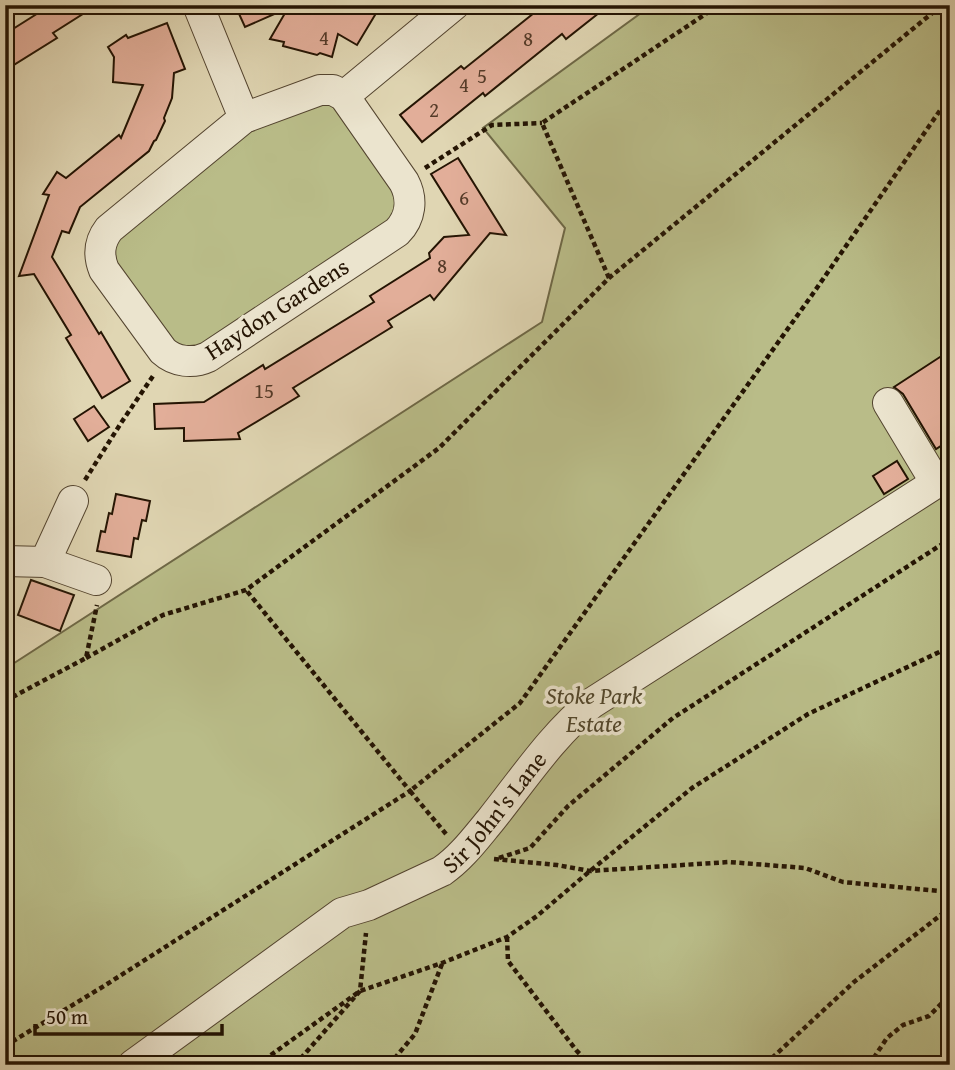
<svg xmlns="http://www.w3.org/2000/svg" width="955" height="1070" font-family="'Gentium Book Plus',serif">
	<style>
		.green { fill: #b9bc88; stroke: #6e6846; stroke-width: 2 }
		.building { fill: #e2ae99; stroke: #241403; stroke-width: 2 }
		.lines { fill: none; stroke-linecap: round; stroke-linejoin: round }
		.minor-casing { stroke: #53442f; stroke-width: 32 }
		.path { stroke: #241403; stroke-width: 4.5; stroke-dasharray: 5 3.5; stroke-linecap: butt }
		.minor { stroke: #ebe4ce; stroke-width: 30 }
		.labels { text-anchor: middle; stroke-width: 7; stroke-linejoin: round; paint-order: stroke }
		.number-label { font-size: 21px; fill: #543a28 }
		.street-label { font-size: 24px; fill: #241403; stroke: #ebe4ce }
		.park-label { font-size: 24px; font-style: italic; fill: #51462b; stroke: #ebe4ce }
	</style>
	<rect width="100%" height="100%" fill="#e0d6b3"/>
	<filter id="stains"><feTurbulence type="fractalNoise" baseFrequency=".00286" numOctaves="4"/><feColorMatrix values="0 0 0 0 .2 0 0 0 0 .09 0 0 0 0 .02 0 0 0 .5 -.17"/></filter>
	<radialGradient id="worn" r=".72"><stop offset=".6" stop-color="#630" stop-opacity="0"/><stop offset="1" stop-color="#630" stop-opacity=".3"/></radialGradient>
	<g class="green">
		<path d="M652,5H950V1065H5V669L542,322L565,228L483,128Z"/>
		<path d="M332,99L396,189L394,221L204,347L182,351L114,269L115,241L257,123Z"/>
	</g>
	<g class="building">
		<path d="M51,5H97L53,33L57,38L12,66L5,54V34Z"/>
		<path d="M235,5H381L357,45L338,34L332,57L320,53L317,55L283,46L284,42L270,39L288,8L245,27Z"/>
		<path d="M544,5H609L566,39L562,34L485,96L483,93L422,142L400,115L461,66L464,69Z"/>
		<path d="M167,23L185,69L174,73L172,98L164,118L165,121L156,140L154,141L149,151L80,207L69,233L62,231L52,257L99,334L101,332L130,381L102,398L66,338L71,335L34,274L19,276L49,195L43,194L57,172L66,178L119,135L121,138L143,85L113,82L114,57L108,47L126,35L128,38Z"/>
		<path d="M458,158L506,235L490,233L434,300L430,295L388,321L392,327L293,388L299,396L238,433L240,439L184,441V428L155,429L154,404L204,402L263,365L265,369L374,302L370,296L430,258L429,253L444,237L469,235L431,174Z"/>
		<path d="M940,357L950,370V440L936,449L903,394L894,387Z"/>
		<path d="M94,406L109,427L88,441L74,419Z"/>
		<path d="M897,461L908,479L884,494L873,476Z"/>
		<path d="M116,494L150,501L146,521L142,520L138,539L134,538L131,557L97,551L101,531L105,532L109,513L112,514Z"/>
		<path d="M31,580L74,595L60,631L18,615Z"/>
	</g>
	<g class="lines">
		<g class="minor-casing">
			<g id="minor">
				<path d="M198,5L244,118"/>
				<path d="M320,90H333L344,96L404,182C413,199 411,218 397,232L208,357C193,364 175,362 163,351L104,270C98,255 99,242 109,229L244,118Z"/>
				<path d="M344,96L454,5"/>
				<path d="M888,403L936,483"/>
				<path d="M5,561L45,562L96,580"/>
				<path d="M45,562L73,501"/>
				<path id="s1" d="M133,1065L342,913L369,905L442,871C461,858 475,839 490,821C522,781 553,734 592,703L950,474"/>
			</g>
		</g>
		<g class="path">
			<path d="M425,168L492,125L542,123"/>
			<path d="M609,278L542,123L719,5"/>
			<path d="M85,480L121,423L153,376"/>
			<path d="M86,658L163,615L246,590L439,448L609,278L942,5"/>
			<path d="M5,701L86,658L97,605"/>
			<path d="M446,834L410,791L520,703L812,295L950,96"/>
			<path d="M499,858L530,848L568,806L673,718L950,539"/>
			<path d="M494,859L557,865L590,871L729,862L805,868L843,882L950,892"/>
			<path d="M507,937L508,961L576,1050L590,1065"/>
			<path d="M5,1046L104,986L410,791L246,590"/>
			<path d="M257,1065L360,991L442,963L507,937L537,916L590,871L692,788L808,714L950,647"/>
			<path d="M295,1065L360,991L366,933"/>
			<path d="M389,1065L415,1034L442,964"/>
			<path d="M767,1065L772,1058L854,982L950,908"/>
			<path d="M869,1065L887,1038L903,1025L929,1016L944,1001L950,988"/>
		</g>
		<use href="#minor" class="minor"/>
	</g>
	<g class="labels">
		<g class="number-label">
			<text x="324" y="45">4</text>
			<text x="528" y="46">8</text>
			<text x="482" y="83">5</text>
			<text x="464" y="92">4</text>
			<text x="434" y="117">2</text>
			<text x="464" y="205">6</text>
			<text x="442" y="273">8</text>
			<text x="264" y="398">15</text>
		</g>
		<g class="street-label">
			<text transform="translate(277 309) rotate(-33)" y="8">Haydon Gardens</text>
			<text dy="8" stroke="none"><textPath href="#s1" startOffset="446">Sir John's Lane</textPath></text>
		</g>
		<g class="park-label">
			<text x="594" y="704">Stoke Park<tspan x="594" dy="28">Estate</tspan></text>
		</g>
	</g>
	<rect width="955" height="1070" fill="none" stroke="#e0d6b3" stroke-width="28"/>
	<rect x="7" y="7" width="941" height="1056" fill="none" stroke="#241403" stroke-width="3.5"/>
	<rect x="14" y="14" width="927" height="1042" fill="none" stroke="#241403" stroke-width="2"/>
	<path d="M35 1024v10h187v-10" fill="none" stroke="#241403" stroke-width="3.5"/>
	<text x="46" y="1024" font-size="21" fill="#241403" stroke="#ebe4ce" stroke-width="5" paint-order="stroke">50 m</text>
	<rect width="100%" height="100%" filter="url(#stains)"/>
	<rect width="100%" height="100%" fill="url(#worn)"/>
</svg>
